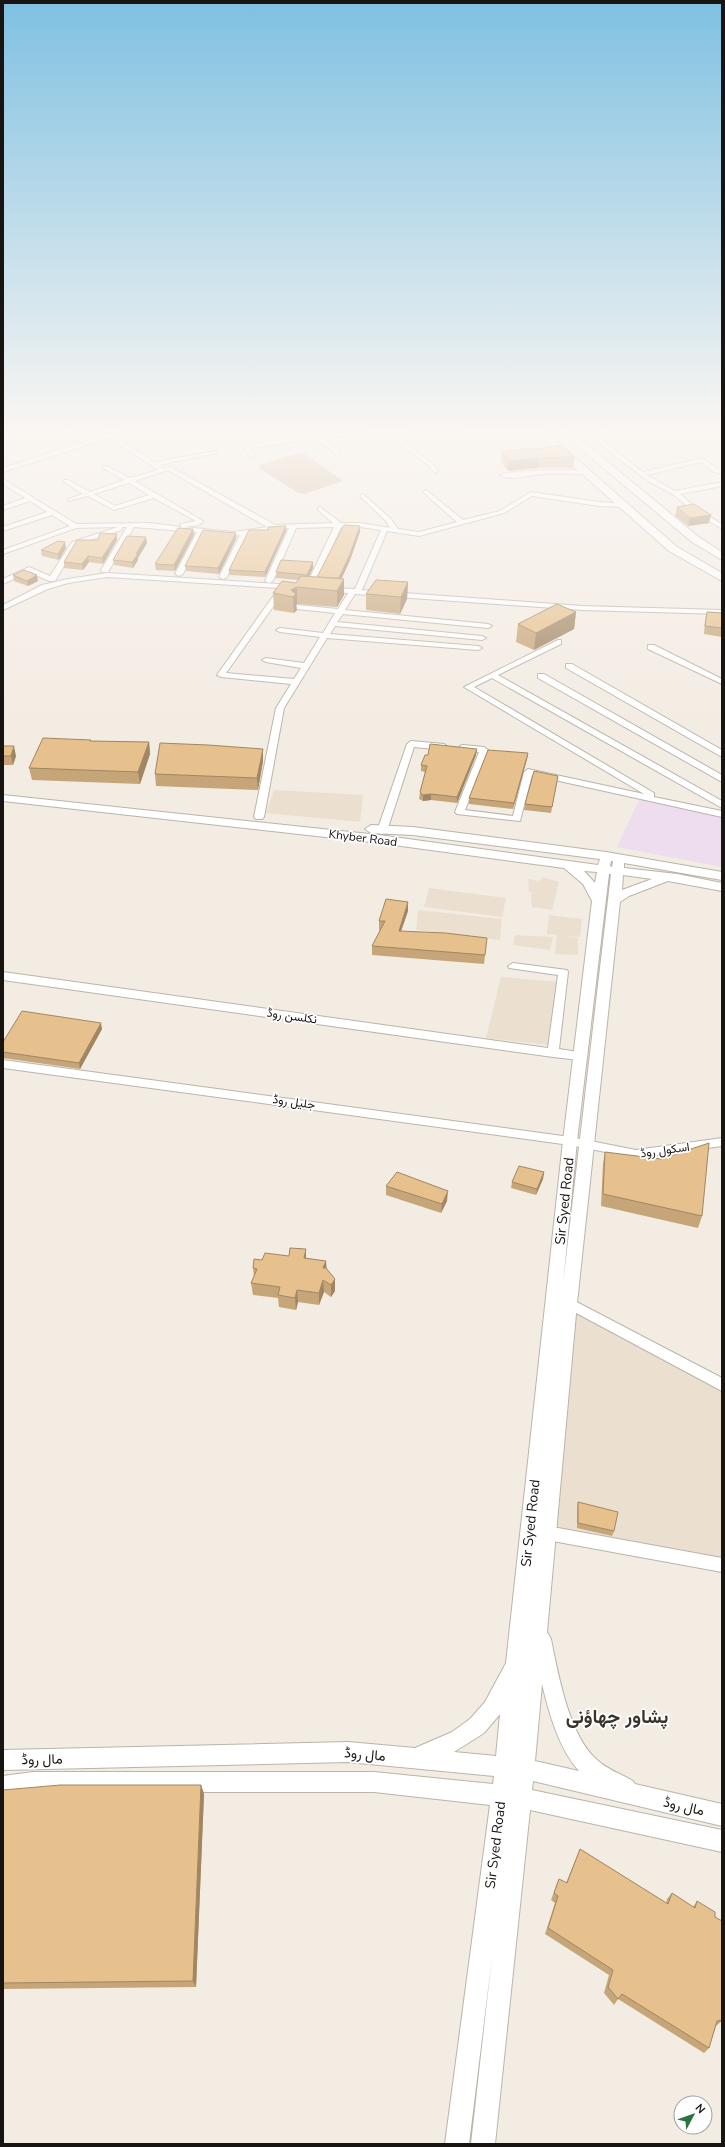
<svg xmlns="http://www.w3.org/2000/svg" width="725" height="2147" font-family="'Nunito Sans',Vazirmatn,sans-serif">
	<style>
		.built { fill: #ebdfd0 }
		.education { fill: #eeddef }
		.green { fill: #cdb698 }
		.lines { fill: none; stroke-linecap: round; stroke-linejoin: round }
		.minor-casing { stroke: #bab4ab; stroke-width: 2 }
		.major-casing { stroke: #bab4ab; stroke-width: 2 }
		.highway-casing { stroke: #bab4ab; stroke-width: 2 }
		.minor { fill: #fff; fill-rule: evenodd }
		.major { fill: #fff; fill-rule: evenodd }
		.highway { fill: #fff; fill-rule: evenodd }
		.wall { fill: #c6a579 }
		.shaded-wall { fill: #a18663 }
		.building { fill: #e6c08d; stroke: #a18663 }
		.labels { text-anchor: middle; stroke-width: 3.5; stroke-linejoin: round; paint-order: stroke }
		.street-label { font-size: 12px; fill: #171411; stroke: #fff }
		.near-street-label { font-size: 14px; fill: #171411; stroke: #fff }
		.near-district-label { font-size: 19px; font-weight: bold; fill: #39332c; stroke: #fff }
	</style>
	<rect width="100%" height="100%" fill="#f3ece3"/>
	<g class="built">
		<path d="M274,790L363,795L360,822L266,813Z"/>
		<path d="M542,877L559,882L552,910L532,907L531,893L543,894L529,892L528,879L540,881Z"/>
		<path d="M429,888L506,898L502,917L424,907Z"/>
		<path d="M418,910L502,919L500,940L416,930Z"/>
		<path d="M549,915L582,919L580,937L564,936L578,938V955L555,954L557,935L547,934Z"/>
		<path d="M515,935L553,937L550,950L513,945Z"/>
		<path d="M501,977L558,982L549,1045L486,1038Z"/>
		<path d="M569,1303L722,1385V1565L547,1533Z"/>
	</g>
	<path class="education" d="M641,796L722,813V867L617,847Z"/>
	<path class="green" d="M301,453L305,454L343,481L304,494L298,493L259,468L260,465C275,461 286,456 301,453Z"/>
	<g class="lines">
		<g class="minor-casing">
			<g id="minor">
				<path d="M54,425H62L88,440L109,433L101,425H108L114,431L132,425H142L114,436L155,462L216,451V453L160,465L163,468L171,467L275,525L333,523L318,510V508L320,507L341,523H360L390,528L386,521L361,497L360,496L363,494L391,519L398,529L419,532L457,522L424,493L423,492L426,490L463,520L500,511L531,492L599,502L626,504L627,505L624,507L599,506L532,496L504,513L419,536L387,531L362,590L582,606L722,610V614L582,610L355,594L345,610L488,624L492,626L488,628L343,614L337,622L482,636L486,638L482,640L335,626L330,634L478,646L482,648L478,650L327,638L284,708L264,817L262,819H256L254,817L276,708L291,684L221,677L217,675L279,588L107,577L68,583L48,589L3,610V605L42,585L68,579L107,573L295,585V589H284L285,590L226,673L294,679L301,668L266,662L262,660L266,658L304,663L320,637L280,632L276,630L280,628L323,633L335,613L297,609L293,607L297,605L338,609L348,593L331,592L327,590L331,588L355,589L381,530L360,527H341L315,584L311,586L307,584L334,527L296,528L273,581L269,583L265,581L289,528L248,534L227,577L223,579L219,577L240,535L234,536L203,533L183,574L179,576L175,574L197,532L134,527L108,572H102L101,570L127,527H122V530L77,544L55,581H49L29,572L3,584V579L29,567L50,576L72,542L118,527L76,528L3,554V550L70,526L52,515L3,531V527L47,512L30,501L3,510V506L25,498L3,484V479L76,524L148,523L182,527L180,525L181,524L196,521L154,498L114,510L88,496L68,501V499L83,494L64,482V480H68L90,492L124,480L103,468V466H107L130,478L158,470L109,438L3,472V468L82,442ZM168,470L267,527L234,532L184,527L199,525L203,521L135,481ZM129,483L149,495L115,506L94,494Z"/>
				<path d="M419,425L468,428L539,429L542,431L539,433L468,432L423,428L393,434L431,462L438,471L435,473L427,464L385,434L323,438L340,453L341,454L338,456L316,439L250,448L255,456L252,458L243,447L264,441L373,430H395Z"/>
				<path d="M575,425H582L591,432L613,428V426L626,425L620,428V430L595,435L643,472L702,458L718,469L722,470V474L714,472L701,462L647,475L675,491L722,482V486L680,494L697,509L722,524V529L693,511L674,495L648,481Z"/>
				<path d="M542,470H586L589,472L586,474C572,474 557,473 542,474C532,475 508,481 500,475C504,472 534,471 542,470Z"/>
				<path d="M558,640H561V644L498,675L722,801V808L492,678L474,687L654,793V797L722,811V817L532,775L520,821L457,814L455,812L479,752L460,750V746L463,745L484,747L488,750L465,810L513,816L524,772L528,769L644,794L464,687Z"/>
				<path d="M648,645H654L722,679V684L648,649Z"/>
				<path d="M566,664H572L722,750V757L566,668Z"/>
				<path d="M538,674H544L722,775V782L538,678Z"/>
				<path d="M411,741L444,744L448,747L444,750L414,747L387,831L382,834L379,833L377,831L407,744Z"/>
				<path d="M513,963L567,970L568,972L559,1049L584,1053L585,1056L584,1059L580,1060L553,1057L3,980V972L548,1048L558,975L509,968L508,966Z"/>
				<path d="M3,1060L570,1137L636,1150L722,1138V1146L636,1158L570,1145L3,1068Z"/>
				<path d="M569,1298L722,1378V1391L565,1307L563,1303L565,1299Z"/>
				<path d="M547,1526L722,1558V1572L547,1540L542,1538L540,1533L542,1528Z"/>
			</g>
		</g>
		<g class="major-casing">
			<path id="major" d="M3,795L379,835L598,865L600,859L413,835L371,833L365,829L371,825L413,827L606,852L722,872V880L624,863V868L677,874L722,883V891L668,881L629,896L620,902L577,1303L547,1632L551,1639C558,1674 569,1735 596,1759C606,1769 621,1774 633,1781L635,1784L722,1804V1826L533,1781L532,1790L722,1830V1852L530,1810L495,2144H471L492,1957L469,2144H445L490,1805L374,1792H33L3,1796V1776L33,1772H374L493,1784L494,1776L348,1762L3,1770V1750L348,1742L415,1748L452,1732L470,1719L485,1702L506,1663L563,1141L592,901L583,884L564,868L379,843L3,801ZM611,861H613L612,867L610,866ZM584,871L597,872L595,883ZM609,874H611L563,1284L577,1141ZM623,875L652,879L622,890ZM542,1684C549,1713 559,1749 579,1771L535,1761ZM500,1714L496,1756L454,1752L484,1733Z"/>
		</g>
		<g class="highway-casing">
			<g id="highway">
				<path d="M527,425H538L677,547L722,573V581L669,551Z"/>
				<path d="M552,425H563L700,538L722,552V560L692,542Z"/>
			</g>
		</g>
		<use href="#minor" class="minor"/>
		<use href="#major" class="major"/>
		<use href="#highway" class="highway"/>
	</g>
	<g class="wall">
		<path d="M530,450L575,457L573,468H538L508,471L501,462L502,452Z"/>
		<path d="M677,507L709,523L688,526L675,516Z"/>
		<path d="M286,526V531L265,577L229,575V570L268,530Z"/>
		<path d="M193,529L194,535L175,571L156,570L155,564Z"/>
		<path d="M360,532L350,560L342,578L344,579V595L337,607L297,604H296L297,610L294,613L274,610L273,593L296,583L298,580L276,578V572L313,562V568L309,576L317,577Z"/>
		<path d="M117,534V540L103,564L89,562L83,570L64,568V562L98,540Z"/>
		<path d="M236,539L219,574L186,571L185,566Z"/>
		<path d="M147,543L138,558V560L133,568L114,565L113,560Z"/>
		<path d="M66,548L59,560L42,556L41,550Z"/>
		<path d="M13,575L38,581L28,586L14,581Z"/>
		<path d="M408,582L407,599L400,614L366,610V594Z"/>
		<path d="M576,612L574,629L534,650L516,642L518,624Z"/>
		<path d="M707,612L722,613V637L704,634L705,621Z"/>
		<path d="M91,741L149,742L150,754L140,784L32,780L29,768Z"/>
		<path d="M3,746L16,756L13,765H3Z"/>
		<path d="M528,753L527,759L513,809L469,804V798Z"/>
		<path d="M428,755H476L457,803L431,800L423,801L419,799L420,792L425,772L421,771V765Z"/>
		<path d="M263,761L258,790L156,786L155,774Z"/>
		<path d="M557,782L551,813L524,810L525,804Z"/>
		<path d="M408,911L401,931L487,938L484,964L372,955V946L380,930H379V921Z"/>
		<path d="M102,1029L80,1069L3,1058V1042Z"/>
		<path d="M605,1152L702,1216L698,1228L601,1206L603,1164Z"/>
		<path d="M544,1172L543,1179L536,1195L511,1188L512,1182Z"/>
		<path d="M386,1186L447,1201L441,1213L386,1195Z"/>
		<path d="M289,1256L326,1261V1268L335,1279V1291L331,1297L324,1292L319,1305L298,1302L296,1310L279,1307L278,1298L253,1295L251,1283L254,1277L253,1268L262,1260Z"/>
		<path d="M578,1502L614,1531L612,1536L577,1528V1508Z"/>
		<path d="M201,1785L204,1794L196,1987L3,1989V1790Z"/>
		<path d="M580,1849L666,1903L667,1899L672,1893L693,1907L697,1901L715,1917L722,1921V2021L717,2025L716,2026L709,2048L704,2053L618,1999L614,2005L604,1993L609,1975L545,1934L555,1903L551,1900L556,1886L559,1879L566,1883Z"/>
	</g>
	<g class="shaded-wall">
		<path d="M539,458L538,468L508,471L509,461Z"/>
		<path d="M711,515L709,523L688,526L690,518Z"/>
		<path d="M286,526V531L265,577V572Z"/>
		<path d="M360,526V532L350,560L338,586V581Z"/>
		<path d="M193,529L194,535L175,571L174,565Z"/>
		<path d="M236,533V539L219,574L218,568Z"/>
		<path d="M117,534V540L103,564L102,558Z"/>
		<path d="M146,537L147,543L138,558V560L133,568L132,562Z"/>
		<path d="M65,542L66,548L59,560L58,554Z"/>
		<path d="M88,556L89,562L83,570L82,564Z"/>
		<path d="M313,562V568L307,581V575Z"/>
		<path d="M37,575L38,581L28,586L27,581Z"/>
		<path d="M344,579V595L337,607V591Z"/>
		<path d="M408,582L407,599L400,614L401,597Z"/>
		<path d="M297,587V604H296L297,610L294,613L293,597L291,590Z"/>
		<path d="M576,612L574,629L534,650L536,633Z"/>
		<path d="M149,742L150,754L140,784L138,772Z"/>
		<path d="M14,746L16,756L13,765L11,756Z"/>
		<path d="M263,749V761L258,790L257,778Z"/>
		<path d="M477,749L476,755L457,803V797Z"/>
		<path d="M528,753L527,759L513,809L514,803Z"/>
		<path d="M431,794V800L423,801V795Z"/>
		<path d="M408,902V911L398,940L399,931Z"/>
		<path d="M101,1023L102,1029L80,1069L79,1063Z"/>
		<path d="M544,1172L543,1179L536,1195L537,1189Z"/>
		<path d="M448,1191L447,1201L441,1213L442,1204Z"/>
		<path d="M306,1249V1261L304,1258Z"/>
		<path d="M326,1261L327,1273L323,1268Z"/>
		<path d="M335,1279V1291L331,1297V1285Z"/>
		<path d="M323,1280L324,1292L319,1305V1293Z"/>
		<path d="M297,1290L298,1302L296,1310L295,1298Z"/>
		<path d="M201,1785L204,1794L196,1987L193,1981Z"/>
	</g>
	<g class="building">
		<path d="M560,445L575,457L539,458L509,461L502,452L529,448L530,450Z"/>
		<path d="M694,504L711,515L690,518L677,507Z"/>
		<path d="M344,525L360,526L350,554L339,578L317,577Z"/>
		<path d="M286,526L265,572L229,570L249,530H268V527Z"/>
		<path d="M178,528L193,529L174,565L155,564Z"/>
		<path d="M203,530L236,533L218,568L185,566Z"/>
		<path d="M100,533L117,534L102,558L88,556L82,564L64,562L77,540H98Z"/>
		<path d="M127,536L146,537L136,554H138L132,562L113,560Z"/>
		<path d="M58,541L65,542L58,554L41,550Z"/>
		<path d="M281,560L313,562L307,575L276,572Z"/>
		<path d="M24,570L37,575L27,581L13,575Z"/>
		<path d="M301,576L344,579L337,591L297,587L291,590L296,594L293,597L273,593L282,581L296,583Z"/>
		<path d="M376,580L408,582L401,597L366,594Z"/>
		<path d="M557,604L576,612L536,633L518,624Z"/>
		<path d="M707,612L722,613V628L705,626Z"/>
		<path d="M43,738L91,740L90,741L149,742L138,772L29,768Z"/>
		<path d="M160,743L208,745L263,749L257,778L155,774Z"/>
		<path d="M430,744L477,749L457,797L431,794L423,795L420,792L427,766L421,765L425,755H428Z"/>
		<path d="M3,746H14L11,756H3Z"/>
		<path d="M488,750L528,753L514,803L469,798Z"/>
		<path d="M534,771L558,776L552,807L525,804Z"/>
		<path d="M386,899L408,902L399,931L445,933L487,938L485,955L372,946L385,921H379Z"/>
		<path d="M22,1011L101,1023L79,1063L3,1052V1042Z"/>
		<path d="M709,1143L702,1216L603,1194L605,1152L661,1159Z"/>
		<path d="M519,1166L544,1172L537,1189L512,1182Z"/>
		<path d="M397,1172L448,1191L442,1204L386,1186Z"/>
		<path d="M290,1248L306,1249L304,1258L326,1261L323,1268H326L335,1279L331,1285L323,1280L319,1293L297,1290L295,1298L278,1295L280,1287L251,1283L257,1269L253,1268L254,1259L262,1260L265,1253L289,1256Z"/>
		<path d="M578,1502L618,1512L614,1531L578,1523Z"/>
		<path d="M60,1785H201L193,1981L3,1983V1790Z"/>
		<path d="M580,1849L668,1904L672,1893L695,1908L697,1901L715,1912V1917L722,1921V2020L717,2021L709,2048L622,1994L618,1999L608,1987L613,1970L548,1928L558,1896L554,1893L559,1879L567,1883Z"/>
	</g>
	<linearGradient id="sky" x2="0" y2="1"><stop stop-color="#7fc0e2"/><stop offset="0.59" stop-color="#faf6f2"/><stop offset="1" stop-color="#faf6f2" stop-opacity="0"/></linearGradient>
	<rect width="725" height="726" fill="url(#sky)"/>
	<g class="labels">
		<g class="street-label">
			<text transform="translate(363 838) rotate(7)" y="4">Khyber Road</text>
			<text transform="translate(292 1016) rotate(8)" y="4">نکلسن روڈ</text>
			<text transform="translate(294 1102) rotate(8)" y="4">جلیل روڈ</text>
			<text transform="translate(665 1150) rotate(-8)" y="4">اسکول روڈ</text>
		</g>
		<g class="near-street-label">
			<text transform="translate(564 1201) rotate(-84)" y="5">Sir Syed Road</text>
			<text transform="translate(530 1523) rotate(-84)" y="5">Sir Syed Road</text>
			<text transform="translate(365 1754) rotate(5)" y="5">مال روڈ</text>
			<text transform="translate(42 1759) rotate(-1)" y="5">مال روڈ</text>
			<text transform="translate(684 1806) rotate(13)" y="5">مال روڈ</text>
			<text transform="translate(495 1845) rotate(-83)" y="5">Sir Syed Road</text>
		</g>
		<g class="near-district-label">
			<text x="617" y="1723">پشاور چھاؤنی</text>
		</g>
	</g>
	<rect width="725" height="2147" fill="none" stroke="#171411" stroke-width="8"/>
	<g transform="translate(693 2115) rotate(49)"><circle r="19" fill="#ffffff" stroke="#a2a1a0"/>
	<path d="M0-3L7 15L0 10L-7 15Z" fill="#2d7340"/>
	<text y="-6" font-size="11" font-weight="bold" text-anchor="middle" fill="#171411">N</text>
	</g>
</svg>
